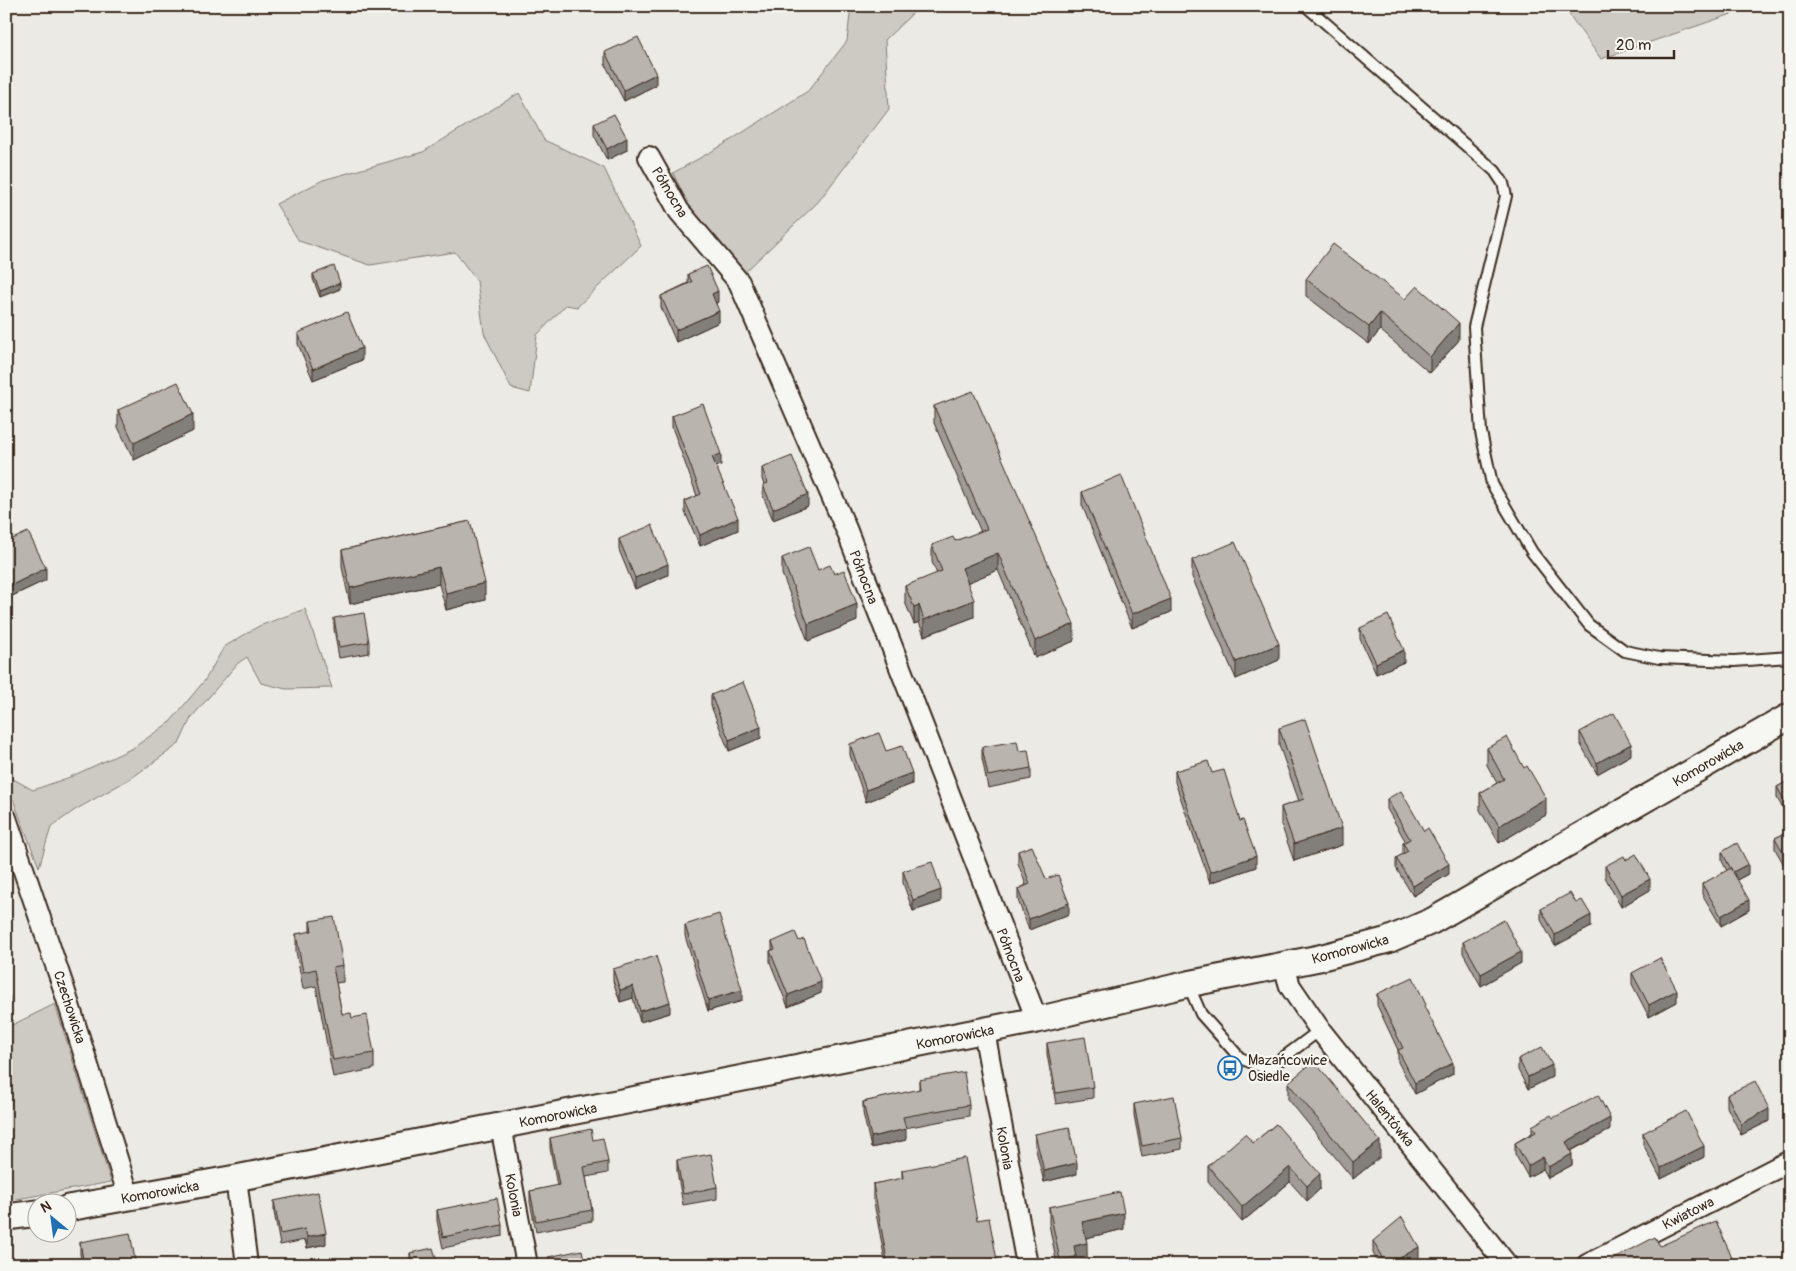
<svg xmlns="http://www.w3.org/2000/svg" width="1796" height="1271" font-family="Pangolin,sans-serif">
	<style>
		.green { fill: #cdcac4; stroke: #847a71 }
		.lines { fill: none; stroke-linecap: round; stroke-linejoin: round }
		.service-casing { stroke: #3b2a1e; stroke-width: 14 }
		.minor-casing { stroke: #3b2a1e; stroke-width: 24 }
		.tertiary-casing { stroke: #3b2a1e; stroke-width: 29 }
		.service { stroke: #f6f6f2; stroke-width: 10 }
		.minor { stroke: #f6f6f2; stroke-width: 20 }
		.tertiary { stroke: #f6f6f2; stroke-width: 25 }
		.wall { fill: #a09b96; stroke: #3b2a1e }
		.shaded-wall { fill: #827e7a; stroke: #3b2a1e }
		.building { fill: #bab4ae; stroke: #3b2a1e }
		.labels { text-anchor: middle; stroke-width: 4.5; stroke-linejoin: round; paint-order: stroke }
		.street-label { font-size: 14px; fill: #3b2a1e; stroke: #f6f6f2 }
		.poi-label { font-size: 14px; fill: #3b2a1e; stroke: #f6f6f2; text-anchor: start }
	</style>
	<rect width="100%" height="100%" fill="#ebeae5"/>
	<filter id="ink" filterUnits="userSpaceOnUse"><feTurbulence type="fractalNoise" baseFrequency=".02" numOctaves="2"/><feDisplacementMap in="SourceGraphic" scale="10" xChannelSelector="R" yChannelSelector="G"/><feConvolveMatrix kernelMatrix="1 2 1 2 8 2 1 2 1" color-interpolation-filters="sRGB"/></filter>
	<g filter="url(#ink)">
		<g class="green">
			<path d="M851,6H920L885,40L889,109L818,202L744,273L690,208L673,173L723,145L808,91L847,41Z"/>
			<path d="M1563,6H1755L1601,59Z"/>
			<path d="M519,93L544,140L604,168L641,246L577,307L566,305L537,335L530,393L511,388L484,333L477,281L455,252L370,265L299,241L276,204L323,180L423,152Z"/>
			<path d="M305,609L332,688L286,689L261,683L247,657L238,663L191,718L179,744L133,777L75,810L51,827L39,867L6,781V775L33,790L70,777L133,748L170,722L205,680L224,647L259,626Z"/>
			<path d="M55,1004L111,1182L6,1201V1028Z"/>
		</g>
		<g class="lines">
			<g class="service-casing">
				<g id="service">
					<path d="M1306,6L1495,171L1503,183L1506,196L1474,327L1481,432L1492,484L1532,552L1589,625L1625,651L1659,658L1734,661L1790,657"/>
					<path d="M1188,984L1201,1014L1240,1058L1268,1069L1320,1030"/>
				</g>
			</g>
			<g class="minor-casing">
				<g id="minor">
					<path d="M649,157L679,211L739,282L847,531L1037,1020"/>
					<path d="M6,818L63,986L129,1197"/>
					<path d="M1284,966L1290,986L1320,1030L1507,1265"/>
					<path d="M984,1031L1027,1265"/>
					<path d="M501,1126L527,1265"/>
					<path d="M236,1178L247,1265"/>
					<path d="M1587,1265L1790,1161"/>
				</g>
			</g>
			<g class="tertiary-casing">
				<g id="tertiary">
					<path d="M68,1208L236,1178L1037,1020L1188,984L1319,958L1388,940L1432,921L1790,716"/>
					<path d="M6,1217L38,1213"/>
				</g>
			</g>
			<use href="#service" class="service"/>
			<use href="#minor" class="minor"/>
			<use href="#tertiary" class="tertiary"/>
		</g>
		<g class="wall">
			<path d="M605,52L656,85L624,101L605,64Z"/>
			<path d="M594,124L627,150L607,160L594,135Z"/>
			<path d="M313,274L340,289L320,297L313,279Z"/>
			<path d="M688,274L718,302L716,303L719,322L676,342L661,307V296L688,283Z"/>
			<path d="M1306,279L1459,340L1430,373L1380,330L1369,344L1306,296Z"/>
			<path d="M298,333L362,360L313,380L298,344Z"/>
			<path d="M934,406L1074,641L1035,658L998,570L967,582L974,617L924,636L919,622L914,624L905,602V586L937,574L932,562V545L955,541L981,532L934,423Z"/>
			<path d="M118,410L193,431L134,460L118,427Z"/>
			<path d="M672,416L721,465L716,467L738,530L700,546L685,512V501L697,496L672,427Z"/>
			<path d="M762,468L808,506L773,520L763,496V485H764L762,479Z"/>
			<path d="M1082,492L1171,612L1132,628L1082,505Z"/>
			<path d="M470,521L485,600L446,610L439,584L350,604L342,567V550Z"/>
			<path d="M619,539L668,575L635,589L619,550Z"/>
			<path d="M6,542L46,580L10,597L6,590Z"/>
			<path d="M782,558L818,570L834,574L857,621L808,641L782,574Z"/>
			<path d="M1192,560L1279,660L1236,679L1192,577Z"/>
			<path d="M334,618L369,642V653L339,658L334,629Z"/>
			<path d="M1360,628L1404,662L1376,674L1360,639Z"/>
			<path d="M711,695L761,738L729,751L711,706Z"/>
			<path d="M1279,728L1342,845L1294,861L1281,824V807L1299,801L1279,745Z"/>
			<path d="M1580,732L1631,755L1597,774L1580,743Z"/>
			<path d="M850,744L886,751L912,784L866,802L850,755Z"/>
			<path d="M982,747L1019,751L1031,768V779L988,788L982,758Z"/>
			<path d="M1487,748L1524,768L1546,815L1499,843L1480,810V793L1497,783L1487,765Z"/>
			<path d="M1175,771L1212,773L1240,821L1256,867L1210,883L1175,782Z"/>
			<path d="M1790,780V821L1777,798V787Z"/>
			<path d="M1387,799L1449,874L1413,896L1396,868V858L1403,854V843L1406,842L1387,809Z"/>
			<path d="M1790,831V875L1775,849V838Z"/>
			<path d="M1018,851L1046,879L1069,914L1029,930L1018,900V889L1026,885L1018,863Z"/>
			<path d="M1722,852L1748,874L1737,880L1749,910L1721,926L1702,894V884L1727,871L1722,861Z"/>
			<path d="M1626,860L1650,890L1621,907L1605,877V866Z"/>
			<path d="M903,871L941,902L913,911L903,883Z"/>
			<path d="M1576,903L1591,927L1555,946L1541,920V909Z"/>
			<path d="M310,921L343,965V982L336,983L342,1014L352,1018L374,1053V1069L333,1077L316,986L303,989L296,951V934L310,932Z"/>
			<path d="M685,925L742,1001L708,1011L685,936Z"/>
			<path d="M799,941L821,993L788,1007L770,962V951L772,950V942Z"/>
			<path d="M1463,942L1521,963L1481,986L1463,953Z"/>
			<path d="M613,969L670,1013L640,1022L633,998L620,1002L613,981Z"/>
			<path d="M1632,973L1677,1002L1649,1017L1632,984Z"/>
			<path d="M1377,994L1426,1010L1453,1074L1415,1094L1398,1062V1050L1377,1005Z"/>
			<path d="M1047,1043L1093,1087V1098L1056,1104L1047,1054Z"/>
			<path d="M1518,1059L1552,1077L1528,1089L1518,1070Z"/>
			<path d="M919,1080L969,1105V1116L905,1128L906,1140L871,1148L863,1113V1102L919,1090Z"/>
			<path d="M1288,1083L1380,1157L1353,1179L1288,1099Z"/>
			<path d="M1727,1095L1769,1121L1741,1135L1727,1107Z"/>
			<path d="M1134,1104L1182,1138V1149L1142,1157L1134,1115Z"/>
			<path d="M1553,1118L1610,1130L1571,1151L1572,1165L1548,1178L1543,1169L1528,1177L1515,1154V1143L1532,1133V1126Z"/>
			<path d="M1276,1124L1320,1189L1307,1201L1290,1182L1242,1222L1208,1181V1166L1253,1143Z"/>
			<path d="M1643,1133L1704,1157L1661,1179L1643,1144Z"/>
			<path d="M1035,1134L1077,1174L1044,1182L1035,1146Z"/>
			<path d="M550,1138L593,1140L608,1162V1173L586,1177L592,1210V1221L536,1232L530,1202V1191L557,1186L550,1148Z"/>
			<path d="M677,1160L717,1187V1199L683,1205L677,1171Z"/>
			<path d="M902,1170L977,1220L998,1265H886L873,1198V1184L902,1179Z"/>
			<path d="M1790,1184V1217L1784,1204V1187Z"/>
			<path d="M274,1201L326,1244L307,1248L305,1240L280,1245L274,1212Z"/>
			<path d="M1049,1207L1124,1229L1086,1238L1087,1260L1076,1262V1265H1057L1049,1224Z"/>
			<path d="M437,1210L502,1225V1236L443,1248L437,1221Z"/>
			<path d="M1373,1241L1419,1259L1408,1265H1379L1373,1253Z"/>
			<path d="M80,1242L136,1265H82L80,1254Z"/>
			<path d="M410,1253L438,1265H410Z"/>
		</g>
		<g class="shaded-wall">
			<path d="M656,74V85L624,101V90Z"/>
			<path d="M627,138V150L607,160V149Z"/>
			<path d="M340,283V289L320,297V291Z"/>
			<path d="M718,291V302L712,305V294Z"/>
			<path d="M719,311V322L676,342V330Z"/>
			<path d="M1380,313V330L1369,344V327Z"/>
			<path d="M1459,323V340L1430,373V357Z"/>
			<path d="M362,348V360L313,380V369Z"/>
			<path d="M193,414V431L134,460V443Z"/>
			<path d="M721,454V465L712,468V457Z"/>
			<path d="M808,494V506L773,520V509Z"/>
			<path d="M738,518V530L700,546V535Z"/>
			<path d="M998,553V570L962,585V568Z"/>
			<path d="M668,564V575L635,589V578Z"/>
			<path d="M439,567V584L350,604V588Z"/>
			<path d="M46,568V580L10,597V586Z"/>
			<path d="M485,583V600L446,610V593Z"/>
			<path d="M1171,599V612L1132,628V614Z"/>
			<path d="M974,600V617L924,636V620Z"/>
			<path d="M857,604V621L808,641V624Z"/>
			<path d="M919,605V622L914,624V607Z"/>
			<path d="M1074,624V641L1035,658V641Z"/>
			<path d="M1279,644V660L1236,679V662Z"/>
			<path d="M1404,650V662L1376,674V663Z"/>
			<path d="M761,727V738L729,751V740Z"/>
			<path d="M1631,744V755L1597,774V763Z"/>
			<path d="M912,773V784L866,802V790Z"/>
			<path d="M1546,798V815L1499,843V826Z"/>
			<path d="M1342,828V845L1294,861V844Z"/>
			<path d="M1256,856V867L1210,883V872Z"/>
			<path d="M1449,864V874L1413,896V886Z"/>
			<path d="M1748,864V874L1733,882V872Z"/>
			<path d="M1650,879V890L1621,907V895Z"/>
			<path d="M941,890V902L913,911V900Z"/>
			<path d="M1749,900V910L1721,926V916Z"/>
			<path d="M1069,903V914L1029,930V919Z"/>
			<path d="M1591,915V927L1555,946V935Z"/>
			<path d="M1521,952V963L1481,986V974Z"/>
			<path d="M821,982V993L788,1007V995Z"/>
			<path d="M633,986V998L620,1002V990Z"/>
			<path d="M742,990V1001L708,1011V1000Z"/>
			<path d="M1677,990V1002L1649,1017V1005Z"/>
			<path d="M10,997V1013L6,1015V999Z"/>
			<path d="M670,1002V1013L640,1022V1011Z"/>
			<path d="M1453,1063V1074L1415,1094V1083Z"/>
			<path d="M1552,1065V1077L1528,1089V1077Z"/>
			<path d="M1769,1109V1121L1741,1135V1124Z"/>
			<path d="M1610,1118V1130L1566,1153V1142Z"/>
			<path d="M906,1129V1140L871,1148V1137Z"/>
			<path d="M1380,1141V1157L1353,1179V1162Z"/>
			<path d="M1704,1146V1157L1661,1179V1168Z"/>
			<path d="M1572,1154V1165L1548,1178V1167Z"/>
			<path d="M1543,1157V1169L1528,1177V1166Z"/>
			<path d="M1077,1163V1174L1044,1182V1171Z"/>
			<path d="M1290,1167V1182L1242,1222V1207Z"/>
			<path d="M1320,1174V1189L1307,1201V1186Z"/>
			<path d="M1124,1213V1229L1082,1239V1222Z"/>
			<path d="M326,1233V1244L307,1248V1237Z"/>
			<path d="M1087,1243V1260L1076,1262V1265H1060V1260L1074,1246Z"/>
			<path d="M1419,1247V1259L1408,1265H1388Z"/>
		</g>
		<g class="building">
			<path d="M638,37L656,74L624,90L605,52Z"/>
			<path d="M614,114L627,138L607,149L594,124Z"/>
			<path d="M1333,244L1405,299L1417,286L1459,323L1430,357L1380,313L1369,327L1306,279Z"/>
			<path d="M334,266L340,283L320,291L313,274Z"/>
			<path d="M707,266L718,291L712,294L719,311L676,330L661,296L692,282L688,274Z"/>
			<path d="M347,312L362,348L313,369L298,333Z"/>
			<path d="M178,382L193,414L134,443L118,410Z"/>
			<path d="M973,391L1074,624L1035,641L998,553L962,568L974,600L924,620L919,605L914,607L905,586L942,571L932,545L953,537L955,541L987,529L934,406Z"/>
			<path d="M703,404L721,454L712,457L738,518L700,535L685,501L701,494L672,416Z"/>
			<path d="M792,456L808,494L773,509L763,485L768,483L762,468Z"/>
			<path d="M1121,475L1171,599L1132,614L1082,492Z"/>
			<path d="M470,521L485,583L446,593L439,567L350,588L342,550Z"/>
			<path d="M652,525L668,564L635,578L619,539Z"/>
			<path d="M28,532L46,568L10,586L6,579V542Z"/>
			<path d="M1235,542L1279,644L1236,662L1192,560Z"/>
			<path d="M809,547L818,570L830,565L834,574L844,570L857,604L808,624L782,558Z"/>
			<path d="M364,613L369,642L339,647L334,618Z"/>
			<path d="M1388,615L1404,650L1376,663L1360,628Z"/>
			<path d="M743,682L761,727L729,740L711,695Z"/>
			<path d="M1614,713L1631,744L1597,763L1580,732Z"/>
			<path d="M1305,719L1342,828L1294,844L1281,807L1304,799L1279,728Z"/>
			<path d="M879,733L886,751L902,746L912,773L866,790L850,744Z"/>
			<path d="M1507,737L1524,768L1527,766L1546,798L1499,826L1480,793L1504,779L1487,748Z"/>
			<path d="M1017,741L1019,751L1028,750L1031,768L988,776L982,747Z"/>
			<path d="M1208,761L1212,773L1224,770L1240,821L1243,820L1256,856L1210,872L1175,771Z"/>
			<path d="M1790,780V810L1777,787Z"/>
			<path d="M1401,791L1424,831L1428,828L1449,864L1413,886L1396,858L1408,851L1403,843L1410,839L1387,799Z"/>
			<path d="M1790,831V864L1775,838Z"/>
			<path d="M1737,843L1748,864L1733,872L1749,900L1721,916L1702,884L1731,868L1732,871L1722,852Z"/>
			<path d="M1032,846L1046,879L1058,875L1069,903L1029,919L1018,889L1030,884L1018,851Z"/>
			<path d="M1636,854L1650,879L1621,895L1605,866L1624,856L1626,860Z"/>
			<path d="M932,862L941,890L913,900L903,871Z"/>
			<path d="M1570,893L1576,903L1582,900L1591,915L1555,935L1541,909Z"/>
			<path d="M719,914L742,990L708,1000L685,925Z"/>
			<path d="M334,917L343,965L333,967L342,1014L351,1013L352,1018L367,1015L374,1053L333,1060L316,969L303,972L296,934L312,931L310,921Z"/>
			<path d="M1504,920L1521,952L1481,974L1463,942Z"/>
			<path d="M795,932L799,941L804,939L821,982L788,995L770,951L775,949L772,942Z"/>
			<path d="M656,956L670,1002L640,1011L633,986L620,990L613,969Z"/>
			<path d="M1660,958L1677,990L1649,1005L1632,973Z"/>
			<path d="M1413,977L1426,1005L1424,1006L1453,1063L1415,1083L1398,1050L1403,1048L1377,994Z"/>
			<path d="M6,989L10,997L6,999Z"/>
			<path d="M1085,1037L1093,1087L1056,1093L1047,1043Z"/>
			<path d="M1542,1047L1552,1065L1528,1077L1518,1059Z"/>
			<path d="M1314,1061L1380,1141L1353,1162L1288,1083Z"/>
			<path d="M964,1072L969,1105L903,1117L906,1129L871,1137L863,1102L920,1089L919,1080Z"/>
			<path d="M1755,1081L1769,1109L1741,1124L1727,1095Z"/>
			<path d="M1598,1095L1610,1118L1566,1142L1572,1154L1548,1167L1543,1157L1528,1166L1515,1143L1536,1132L1532,1126L1551,1115L1553,1118Z"/>
			<path d="M1174,1096L1182,1138L1142,1146L1134,1104Z"/>
			<path d="M1686,1111L1704,1146L1661,1168L1643,1133Z"/>
			<path d="M1276,1124L1320,1174L1307,1186L1290,1167L1242,1207L1208,1166L1245,1134L1253,1143Z"/>
			<path d="M1069,1127L1077,1163L1044,1171L1035,1134Z"/>
			<path d="M591,1129L593,1140L603,1138L608,1162L584,1167L592,1210L536,1221L530,1191L559,1185L550,1138Z"/>
			<path d="M711,1154L717,1187L683,1194L677,1160Z"/>
			<path d="M965,1158L977,1220L989,1218L998,1265H909V1262L897,1265H888L873,1184L903,1178L902,1170Z"/>
			<path d="M1790,1184V1200L1784,1187Z"/>
			<path d="M318,1192L326,1233L307,1237L305,1229L280,1234L274,1201Z"/>
			<path d="M1120,1192L1124,1213L1082,1222L1087,1243L1074,1246L1076,1257L1060,1260L1049,1207Z"/>
			<path d="M497,1198L502,1225L443,1237L437,1210Z"/>
			<path d="M1402,1217L1419,1247L1388,1265H1386L1373,1241Z"/>
			<path d="M1716,1221L1735,1265L1604,1264L1655,1237L1660,1246Z"/>
			<path d="M130,1233L136,1265H84L80,1242Z"/>
			<path d="M433,1248L438,1265H413L410,1253Z"/>
			<path d="M582,1250L585,1264L601,1261L602,1265H550L548,1257Z"/>
		</g>
	</g>
	<defs>
		<g id="bus-ring" transform="scale(1.25)"><circle r="9.5" fill="#f6f6f2" stroke="#1f6fb2" stroke-width="1.5"/><path d="M-5-6H5V4H4V6H2V4H-2V6H-4V4H-5ZM-3.5-4V0h7V-4ZM-3.5 1.2v1.5H-2V1.2ZM2 1.2v1.5H3.5V1.2Z" fill="#1f6fb2"/></g>
	</defs>
	<g fill-rule="evenodd">
		<use href="#bus-ring" x="1230" y="1068"/>
	</g>
	<g class="labels">
		<g class="street-label">
			<text transform="translate(670 192) rotate(59)" y="5">Północna</text>
			<text transform="translate(864 577) rotate(69)" y="5">Północna</text>
			<text transform="translate(1708 763) rotate(-30)" y="5">Komorowicka</text>
			<text transform="translate(1350 949) rotate(-15)" y="5">Komorowicka</text>
			<text transform="translate(1011 955) rotate(69)" y="5">Północna</text>
			<text transform="translate(70 1007) rotate(72)" y="5">Czechowicka</text>
			<text transform="translate(955 1037) rotate(-11)" y="5">Komorowicka</text>
			<text transform="translate(558 1115) rotate(-11)" y="5">Komorowicka</text>
			<text transform="translate(1390 1118) rotate(51)" y="5">Halentówka</text>
			<text transform="translate(1005 1148) rotate(80)" y="5">Kolonia</text>
			<text transform="translate(160 1192) rotate(-10)" y="5">Komorowicka</text>
			<text transform="translate(514 1195) rotate(79)" y="5">Kolonia</text>
			<text transform="translate(1688 1213) rotate(-27)" y="5">Kwiatowa</text>
		</g>
		<g class="poi-label">
			<text x="1248" y="1065">Mazańcowice<tspan x="1248" dy="16">Osiedle</tspan></text>
		</g>
	</g>
	<rect width="1796" height="1271" fill="none" stroke="#f6f6f2" stroke-width="25"/>
	<rect x="12" y="12" width="1771" height="1246" fill="none" stroke="#3b2a1e" stroke-width="2" filter="url(#ink)"/>
	<g transform="translate(52 1218) rotate(331)"><circle r="24" fill="#f6f6f2" stroke="#aba49d"/>
	<path d="M0-4L9 19L0 12L-9 19Z" fill="#1f6fb2"/>
	<text y="-8" font-size="14" font-weight="bold" text-anchor="middle" fill="#3b2a1e">N</text>
	</g>
	<path d="M1608 50v8h66v-8" fill="none" stroke="#3b2a1e" stroke-width="2.5"/>
	<text x="1616" y="50" font-size="15" fill="#3b2a1e" stroke="#f6f6f2" stroke-width="4" paint-order="stroke">20 m</text>
</svg>
